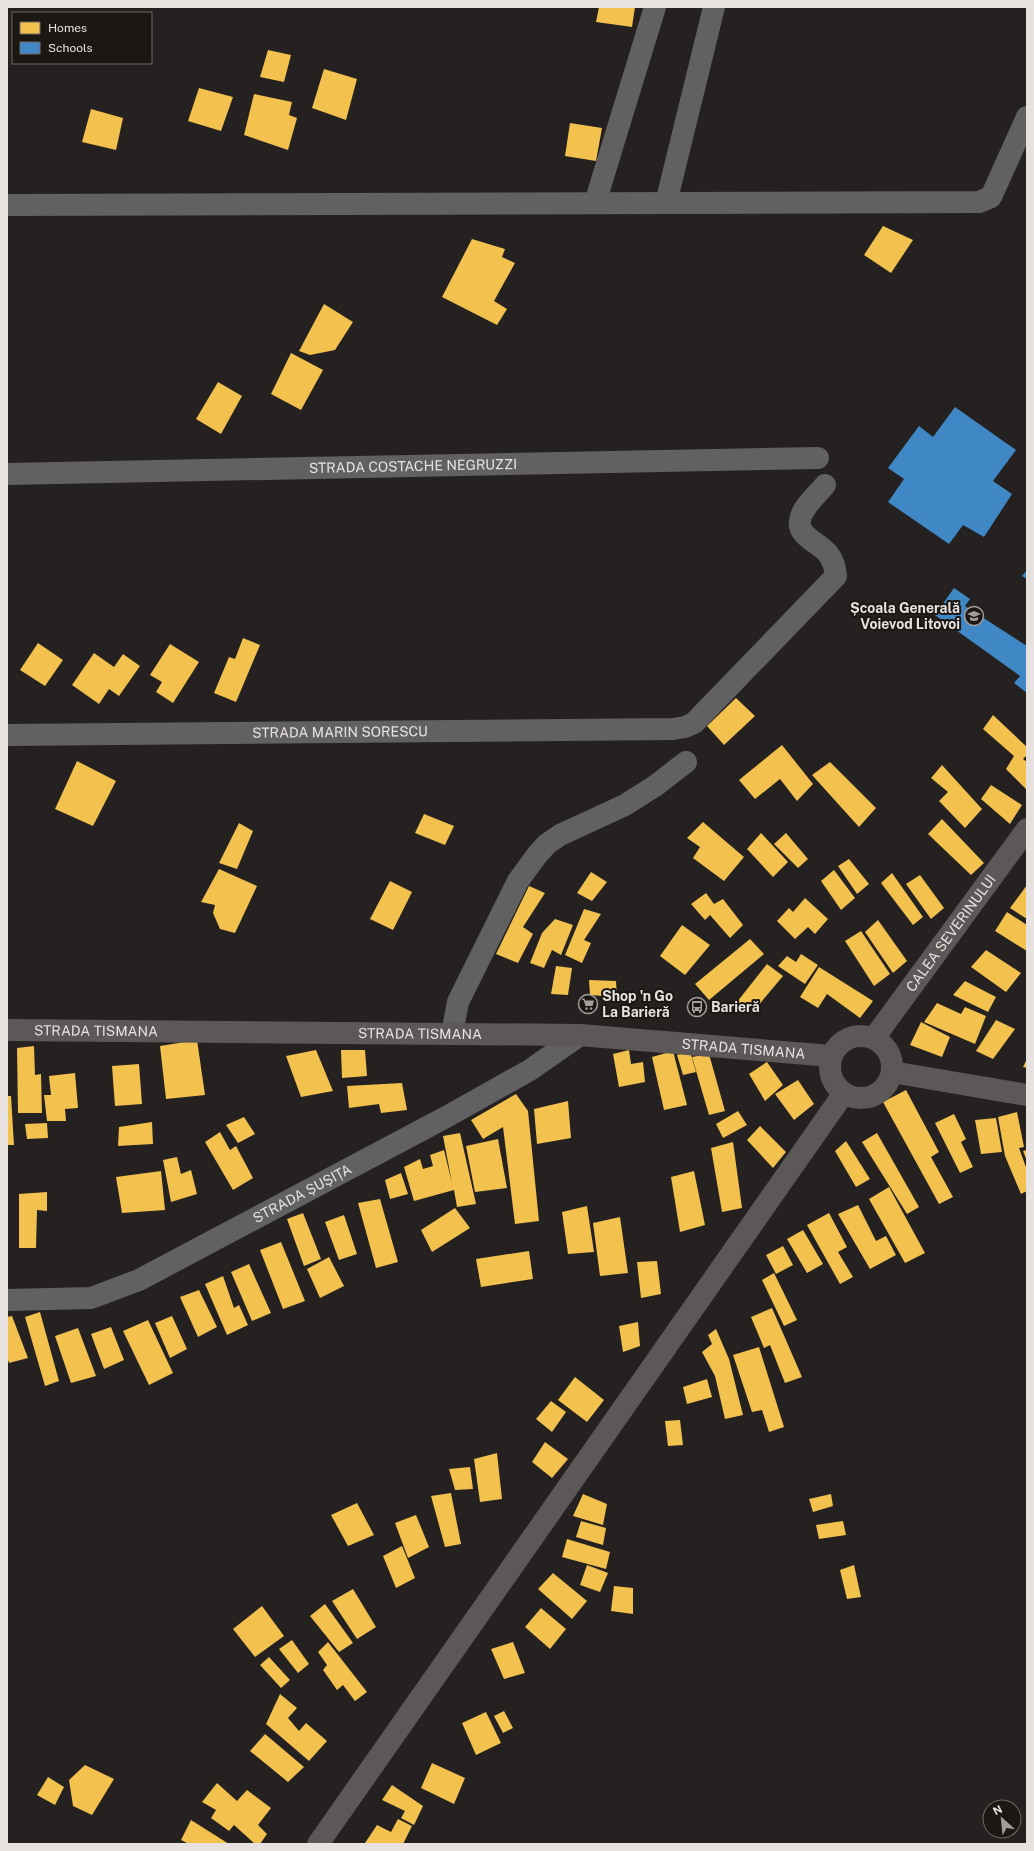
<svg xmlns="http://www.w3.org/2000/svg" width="1034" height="1851" font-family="'Public Sans',sans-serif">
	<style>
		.homes { fill: #f2c14e }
		.schools { fill: #3f88c5 }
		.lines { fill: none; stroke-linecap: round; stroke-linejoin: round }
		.minor { stroke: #626161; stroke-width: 22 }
		.major { stroke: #5b5857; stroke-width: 22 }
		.labels { text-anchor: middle; stroke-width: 4; stroke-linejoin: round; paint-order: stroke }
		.street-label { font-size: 14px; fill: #e7e2e0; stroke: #1d1714 }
		.poi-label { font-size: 14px; font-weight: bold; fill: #e7e2e0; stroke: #1d1714; text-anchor: start }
	</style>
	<rect width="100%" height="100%" fill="#242120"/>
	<g class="homes">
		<path d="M599,7H635L632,27L596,22Z"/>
		<path d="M268,50L291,55L284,82L260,77Z"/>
		<path d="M324,69L357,79L346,120L312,108Z"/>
		<path d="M199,88L233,97L221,131L188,121Z"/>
		<path d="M254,94L292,102L289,115L297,118L288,150L244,135Z"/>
		<path d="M91,109L123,118L116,150L82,142Z"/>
		<path d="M570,123L602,128L596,161L565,156Z"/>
		<path d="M883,226L913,240L891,273L864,255Z"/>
		<path d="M472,239L505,249L502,257L515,263L494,301L507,309L497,325L442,297Z"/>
		<path d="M324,304L353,322L335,350L310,355L299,351Z"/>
		<path d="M291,353L323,370L301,410L271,394Z"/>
		<path d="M218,382L242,396L221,434L196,419Z"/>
		<path d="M243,638L260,645L236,702L214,693L229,657L235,659Z"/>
		<path d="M38,643L63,660L45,686L20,670Z"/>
		<path d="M170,644L199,662L173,703L156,692L162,682L150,675Z"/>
		<path d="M94,653L114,667L123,654L140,666L119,696L109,689L99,704L72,685Z"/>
		<path d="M736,698L755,716L724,745L707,726Z"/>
		<path d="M993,715L1027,747V755L1023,759L1027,762V790L1006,769L1014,756L983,729Z"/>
		<path d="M782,745L813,784L797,801L780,779L755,799L739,780Z"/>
		<path d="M77,761L116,781L93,826L55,809Z"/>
		<path d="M830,762L876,808L859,827L812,775Z"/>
		<path d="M942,765L982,809L965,828L939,801L948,792L931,778Z"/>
		<path d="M991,785L1022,805L1010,824L981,799Z"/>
		<path d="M424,814L454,826L445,845L415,833Z"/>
		<path d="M942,819L984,863L971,875L928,834Z"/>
		<path d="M703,822L744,857L724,881L693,858L700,847L687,838Z"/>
		<path d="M239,823L253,831L237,869L219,863Z"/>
		<path d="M761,833L788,862L773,877L747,849Z"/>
		<path d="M786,833L808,859L798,868L774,844Z"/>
		<path d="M849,859L869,884L857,894L838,866Z"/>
		<path d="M219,869L257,886L235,933L220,929L213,913L215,905L201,902Z"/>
		<path d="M834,870L855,898L841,910L821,881Z"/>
		<path d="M591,872L607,882L592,901L577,893Z"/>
		<path d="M892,873L923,917L913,925L881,883Z"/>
		<path d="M920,875L944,908L931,919L906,884Z"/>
		<path d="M390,881L412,892L393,930L370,919Z"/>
		<path d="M1027,885V919L1010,908Z"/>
		<path d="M529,886L545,893L523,927L533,934L518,963L496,954Z"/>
		<path d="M706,893L714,904L723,899L743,925L730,938L710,915L705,920L691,904Z"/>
		<path d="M805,898L828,919L815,934L808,927L795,939L777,921L789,908L793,912Z"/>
		<path d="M584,909L601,914L584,940L591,943L582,963L565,955Z"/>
		<path d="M1007,912L1027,925V951L995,931Z"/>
		<path d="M555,919L573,925L561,955L552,950L544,968L530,963L542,933Z"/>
		<path d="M878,920L907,961L893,973L865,932Z"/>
		<path d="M682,925L710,945L685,975L660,956Z"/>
		<path d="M861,931L890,974L874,986L845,941Z"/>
		<path d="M750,939L764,954L709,1000L695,984Z"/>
		<path d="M986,950L1021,973L1006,992L971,967Z"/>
		<path d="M801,954L818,965L805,984L778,966L787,956L796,962Z"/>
		<path d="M767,964L783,976L752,1013L737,1002Z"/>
		<path d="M556,966L572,968L568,995L551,994Z"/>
		<path d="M819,967L873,1001L860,1018L827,994L818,1008L800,997Z"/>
		<path d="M589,980L616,981L617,997L590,995Z"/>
		<path d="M965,981L996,997L988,1012L953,995Z"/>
		<path d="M937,1003L961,1014L965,1007L986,1016L975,1044L924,1022Z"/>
		<path d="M996,1020L1015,1029L993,1059L976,1051Z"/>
		<path d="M921,1022L950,1037L942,1057L910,1045Z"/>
		<path d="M197,1040L205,1095L166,1099L160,1046Z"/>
		<path d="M34,1046L35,1075L41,1074L42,1113H18L17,1048Z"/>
		<path d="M316,1050L333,1091L301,1097L286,1056Z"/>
		<path d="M341,1050H365L367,1076L342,1078Z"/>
		<path d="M629,1050L631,1064L643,1062L645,1082L619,1087L613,1054Z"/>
		<path d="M673,1051L687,1105L664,1110L652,1057Z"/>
		<path d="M690,1051L696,1072L683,1075L677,1055Z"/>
		<path d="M709,1054L725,1111L709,1115L692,1057Z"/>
		<path d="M1027,1059V1068L1023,1067Z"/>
		<path d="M767,1062L783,1085L765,1101L749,1074Z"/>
		<path d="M139,1064L142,1104L115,1106L112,1066Z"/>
		<path d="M75,1073L78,1108L65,1109L66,1121H47L44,1095H51L49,1076Z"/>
		<path d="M798,1080L814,1104L794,1120L775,1094Z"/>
		<path d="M402,1083L407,1110L381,1113L379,1104L349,1108L347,1086Z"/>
		<path d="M906,1090L939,1152L931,1157L953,1197L939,1204L883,1102Z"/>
		<path d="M516,1094L528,1111L539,1221L515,1224L503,1127L483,1139L471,1120Z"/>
		<path d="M7,1096H11L14,1145H7Z"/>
		<path d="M568,1101L571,1138L537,1144L534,1109Z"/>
		<path d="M738,1111L747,1125L723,1138L716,1124Z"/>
		<path d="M1017,1112L1024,1147L1019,1148L1027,1170V1191L1021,1194L1005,1156L998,1117Z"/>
		<path d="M954,1114L966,1139L961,1142L973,1167L960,1173L935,1123Z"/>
		<path d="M244,1117L255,1134L238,1143L226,1125Z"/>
		<path d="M996,1118L1002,1152L981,1154L975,1120Z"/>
		<path d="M152,1122L153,1144L118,1146L119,1127Z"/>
		<path d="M47,1123L48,1138L27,1139L25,1124Z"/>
		<path d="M760,1126L786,1152L773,1168L747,1140Z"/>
		<path d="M220,1132L230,1150L236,1146L253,1178L233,1190L205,1142Z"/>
		<path d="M460,1133L476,1204L457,1207L454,1190L414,1201L404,1167L420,1159L423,1169L433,1166L430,1155L444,1150L452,1183L443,1136Z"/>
		<path d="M877,1133L919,1207L907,1214L862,1142Z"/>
		<path d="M498,1139L507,1188L475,1192L466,1146Z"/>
		<path d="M846,1141L870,1179L856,1187L835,1151Z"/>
		<path d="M733,1142L742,1208L722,1212L711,1148Z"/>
		<path d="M1027,1150V1161L1023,1151Z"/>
		<path d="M177,1157L181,1174L191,1170L197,1194L171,1202L163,1160Z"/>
		<path d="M161,1171L165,1210L122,1213L116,1177Z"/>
		<path d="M694,1171L705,1225L680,1232L671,1177Z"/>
		<path d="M401,1173L408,1194L390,1199L385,1180Z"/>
		<path d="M889,1187L925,1253L905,1263L869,1199Z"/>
		<path d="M47,1192V1211L37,1210L36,1248H19V1194Z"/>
		<path d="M380,1199L398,1262L376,1268L358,1203Z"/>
		<path d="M858,1205L876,1241L886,1236L896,1255L870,1269L838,1214Z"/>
		<path d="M587,1206L594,1252L568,1254L562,1212Z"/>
		<path d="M455,1208L470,1228L432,1252L421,1230Z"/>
		<path d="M303,1213L321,1259L304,1266L287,1219Z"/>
		<path d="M829,1213L847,1247L838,1252L853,1277L840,1284L807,1225Z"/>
		<path d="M344,1215L357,1254L339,1260L325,1222Z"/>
		<path d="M620,1217L628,1273L600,1276L593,1223Z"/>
		<path d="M803,1230L823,1264L807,1273L787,1239Z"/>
		<path d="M281,1242L305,1301L283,1309L260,1250Z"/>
		<path d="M783,1246L793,1265L776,1274L766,1255Z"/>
		<path d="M529,1251L533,1279L481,1287L476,1259Z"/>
		<path d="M329,1257L344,1286L320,1298L307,1269Z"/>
		<path d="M657,1261L661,1294L641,1298L637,1262Z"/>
		<path d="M249,1264L271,1313L252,1321L231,1272Z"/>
		<path d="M774,1273L797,1320L784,1326L762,1280Z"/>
		<path d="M223,1276L234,1308L239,1305L248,1325L227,1335L205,1284Z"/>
		<path d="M199,1290L217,1327L198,1337L180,1297Z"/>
		<path d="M772,1308L802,1377L785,1383L770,1345L764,1348L751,1317Z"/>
		<path d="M40,1312L59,1381L45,1386L25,1317Z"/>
		<path d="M12,1316L28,1358L9,1363L7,1357V1317Z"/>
		<path d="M172,1316L187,1349L170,1358L155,1323Z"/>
		<path d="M148,1320L173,1373L149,1385L123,1331Z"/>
		<path d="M638,1322L640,1346L623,1352L619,1326Z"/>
		<path d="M111,1327L124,1360L104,1369L91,1334Z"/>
		<path d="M78,1328L96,1376L71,1383L55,1336Z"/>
		<path d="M716,1329L729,1359L743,1415L725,1419L715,1376L702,1352L712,1344L708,1335Z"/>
		<path d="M759,1347L784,1427L769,1432L762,1410L752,1412L733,1355Z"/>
		<path d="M575,1377L604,1400L587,1422L558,1400Z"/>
		<path d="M707,1379L712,1397L687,1404L683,1387Z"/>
		<path d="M551,1401L566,1412L552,1432L536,1419Z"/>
		<path d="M680,1420L683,1445L668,1446L665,1421Z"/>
		<path d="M545,1442L568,1459L552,1478L532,1462Z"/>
		<path d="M497,1453L502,1499L480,1502L474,1459Z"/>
		<path d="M470,1467L473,1489L455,1490L449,1469Z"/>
		<path d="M451,1493L461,1544L445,1547L431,1496Z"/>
		<path d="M583,1494L607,1504L603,1525L573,1516Z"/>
		<path d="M831,1494L833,1506L813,1512L809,1499Z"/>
		<path d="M357,1503L374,1535L348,1546L331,1515Z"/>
		<path d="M416,1515L429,1547L408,1558L395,1523Z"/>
		<path d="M581,1521L606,1528L603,1545L576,1537Z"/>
		<path d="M843,1521L846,1535L819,1539L816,1525Z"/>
		<path d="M567,1539L610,1552L606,1569L562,1557Z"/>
		<path d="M402,1546L415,1578L396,1588L383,1556Z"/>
		<path d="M587,1565L608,1573L600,1592L580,1585Z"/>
		<path d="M854,1565L861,1597L847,1599L840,1570Z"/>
		<path d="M553,1573L587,1601L572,1619L538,1589Z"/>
		<path d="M614,1586L633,1588V1614L611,1611Z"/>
		<path d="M353,1589L376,1627L357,1639L332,1601Z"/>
		<path d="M325,1604L353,1643L339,1652L310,1616Z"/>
		<path d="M262,1606L284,1636L255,1657L233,1629Z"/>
		<path d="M541,1608L566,1629L550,1649L525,1627Z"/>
		<path d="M292,1640L309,1664L298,1673L279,1649Z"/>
		<path d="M328,1642L367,1692L355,1701L343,1685L337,1690L323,1670L327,1665L318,1652Z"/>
		<path d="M513,1642L525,1673L504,1679L491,1649Z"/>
		<path d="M269,1657L290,1680L281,1688L260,1665Z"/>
		<path d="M280,1694L297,1708L288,1718L299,1731L306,1723L327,1741L309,1761L266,1724Z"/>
		<path d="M504,1711L513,1728L503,1733L494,1716Z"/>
		<path d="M486,1712L501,1743L476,1755L462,1723Z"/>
		<path d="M265,1734L304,1767L288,1782L250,1751Z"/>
		<path d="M432,1763L465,1778L454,1804L421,1788Z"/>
		<path d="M85,1765L114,1779L92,1815L73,1806L69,1780Z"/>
		<path d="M48,1777L64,1787L55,1805L37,1795Z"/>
		<path d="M217,1783L237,1801L247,1790L271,1808L258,1825L267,1834L260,1844H255L234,1825L229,1831L211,1818L216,1810L202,1802Z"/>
		<path d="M392,1785L423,1806L414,1825L401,1818L405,1811L382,1800Z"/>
		<path d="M398,1819L412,1826L403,1844L365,1843L377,1825L391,1832Z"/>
		<path d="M191,1820L229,1844H189L181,1840Z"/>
	</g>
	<g class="schools">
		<path d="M955,407L1016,450L993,481L1012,494L984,537L963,525L949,544L888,502L904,479L888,468L919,426L933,437Z"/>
		<path d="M1027,570V579L1022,576Z"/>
		<path d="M954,588L970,599L965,606L1027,646V693L1014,683L1020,676L935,615Z"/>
	</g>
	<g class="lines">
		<g class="minor">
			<path d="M595,203L655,7"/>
			<path d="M666,203L714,7"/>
			<path d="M7,205L979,202L991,197L1027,117"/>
			<path id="s1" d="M7,474L818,458"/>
			<path id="s2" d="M7,735L673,729L685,727L694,723L836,576C835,568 834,562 829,555C822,544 797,537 800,521C801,508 817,495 825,485"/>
			<path d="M452,1034L458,1002L518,881L537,855L547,844L560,835L625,805L655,786L686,762"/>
			<path id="s3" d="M7,1300L91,1298L139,1280L448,1116L530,1070L580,1035"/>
		</g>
		<g class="major">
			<path id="s4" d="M7,1030L580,1035L831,1056"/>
			<circle cx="861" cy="1067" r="31"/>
			<path id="s5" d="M874,1038L1027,829"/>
			<path d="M892,1072L1027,1095"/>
			<path d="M318,1844L844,1093"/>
		</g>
	</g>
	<defs>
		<g id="school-ring" transform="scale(1)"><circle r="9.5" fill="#1d1714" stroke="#a39e9d" stroke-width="1.5"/><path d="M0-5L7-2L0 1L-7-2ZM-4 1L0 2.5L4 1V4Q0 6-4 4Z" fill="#a39e9d"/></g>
		<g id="supermarket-ring" transform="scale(1)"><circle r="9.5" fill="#1d1714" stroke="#a39e9d" stroke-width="1.5"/><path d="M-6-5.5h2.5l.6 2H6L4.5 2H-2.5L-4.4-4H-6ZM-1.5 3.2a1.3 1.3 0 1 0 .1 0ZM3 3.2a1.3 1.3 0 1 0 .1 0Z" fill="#a39e9d"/></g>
		<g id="bus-ring" transform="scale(1)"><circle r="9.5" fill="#1d1714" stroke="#a39e9d" stroke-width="1.5"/><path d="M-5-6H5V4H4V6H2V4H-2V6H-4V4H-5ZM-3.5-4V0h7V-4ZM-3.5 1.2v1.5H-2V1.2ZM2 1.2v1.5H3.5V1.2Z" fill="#a39e9d"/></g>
	</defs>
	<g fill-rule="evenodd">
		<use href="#school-ring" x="974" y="616"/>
		<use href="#supermarket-ring" x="588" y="1004"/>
		<use href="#bus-ring" x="697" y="1007"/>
	</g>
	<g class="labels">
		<g class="street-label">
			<text dy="5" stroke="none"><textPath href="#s1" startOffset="406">STRADA COSTACHE NEGRUZZI</textPath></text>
			<text dy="5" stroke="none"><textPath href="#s2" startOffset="333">STRADA MARIN SORESCU</textPath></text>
			<text dy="5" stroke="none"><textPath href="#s5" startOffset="130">CALEA SEVERINULUI</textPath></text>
			<text dy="5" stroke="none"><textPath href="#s4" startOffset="89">STRADA TISMANA</textPath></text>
			<text dy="5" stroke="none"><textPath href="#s4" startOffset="413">STRADA TISMANA</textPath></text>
			<text dy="5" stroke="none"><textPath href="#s4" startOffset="737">STRADA TISMANA</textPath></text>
			<text dy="5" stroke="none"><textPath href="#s3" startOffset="320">STRADA ȘUȘIȚA</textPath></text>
		</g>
		<g class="poi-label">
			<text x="960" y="613" text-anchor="end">Școala Generală<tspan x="960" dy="16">Voievod Litovoi</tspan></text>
			<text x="602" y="1001">Shop 'n Go<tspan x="602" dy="16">La Barieră</tspan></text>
			<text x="711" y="1012">Barieră</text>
		</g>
	</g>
	<rect width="1034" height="1851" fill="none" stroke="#e7e2e0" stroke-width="16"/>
	<rect x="12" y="12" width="140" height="52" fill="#1d1714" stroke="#6e6866"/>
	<rect x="20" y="22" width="20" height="12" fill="#f2c14e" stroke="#6e6866"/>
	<text x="48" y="32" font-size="12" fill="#e7e2e0">Homes</text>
	<rect x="20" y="42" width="20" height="12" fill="#3f88c5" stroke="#6e6866"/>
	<text x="48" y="52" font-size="12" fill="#e7e2e0">Schools</text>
	<g transform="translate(1002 1819) rotate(333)"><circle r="19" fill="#1d1714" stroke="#6e6866"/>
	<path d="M0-3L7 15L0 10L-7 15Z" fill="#a39e9d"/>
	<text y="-6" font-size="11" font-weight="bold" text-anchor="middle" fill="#e7e2e0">N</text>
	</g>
</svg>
